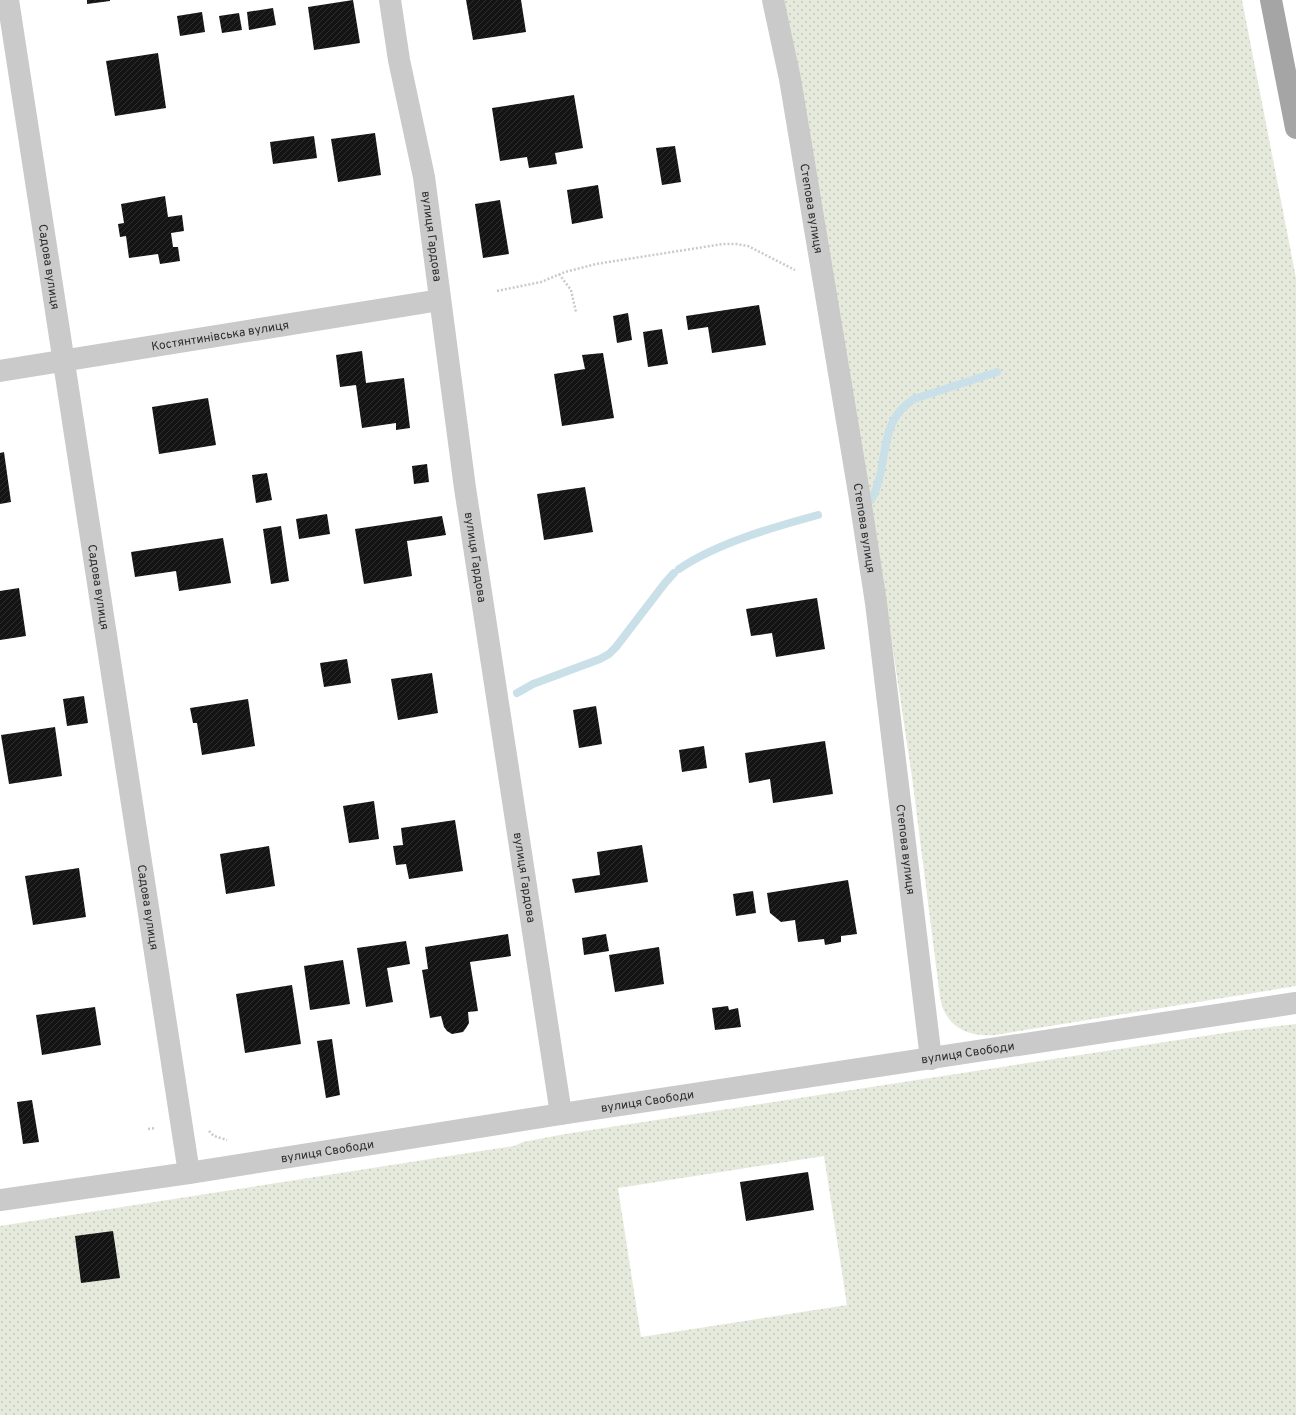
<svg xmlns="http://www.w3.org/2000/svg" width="1296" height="1415" font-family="Overpass,sans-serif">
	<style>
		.grass { fill: url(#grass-dots); fill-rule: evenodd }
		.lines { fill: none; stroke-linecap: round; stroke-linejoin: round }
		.stream { stroke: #cae0e8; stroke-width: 8 }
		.building { fill: url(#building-hatch) }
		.path { stroke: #cacaca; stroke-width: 2.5; stroke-dasharray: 2 2; stroke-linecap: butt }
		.minor { stroke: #cacaca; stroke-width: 22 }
		.major { stroke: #a5a5a5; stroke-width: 22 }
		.labels { text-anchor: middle; stroke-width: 4; stroke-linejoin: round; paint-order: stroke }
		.street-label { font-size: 12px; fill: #2d2d2d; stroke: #fff }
	</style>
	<defs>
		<pattern id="grass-dots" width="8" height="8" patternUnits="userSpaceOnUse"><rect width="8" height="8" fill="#e5eadc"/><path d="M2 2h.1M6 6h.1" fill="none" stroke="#c5c9bd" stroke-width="1.8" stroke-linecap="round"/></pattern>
		<pattern id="building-hatch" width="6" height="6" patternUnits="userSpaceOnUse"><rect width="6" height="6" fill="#141414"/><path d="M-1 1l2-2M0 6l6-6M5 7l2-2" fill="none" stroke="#2e2e2e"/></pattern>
	</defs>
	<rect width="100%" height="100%" fill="#fff"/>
	<g class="grass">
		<path d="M781,0H1242L1296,278V986L995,1035C967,1037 945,1027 940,997L912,777L885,596Z"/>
		<path d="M1296,1024V1415H0V1226L514,1146L523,1142L565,1134L1237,1031ZM824,1156L847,1305L641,1337L618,1188Z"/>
	</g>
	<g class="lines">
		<g class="stream">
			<path d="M871,500C890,467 876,422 914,399L997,372"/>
			<path d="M679,569C717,543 774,527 818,515"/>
			<path d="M517,693L533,684L600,659L609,654L616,647L665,583L674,573"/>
		</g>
	</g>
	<g class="building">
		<path d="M87,0H110V1L87,4Z"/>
		<path d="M353,0L360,43L314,50L308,7Z"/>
		<path d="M466,0H521L526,32L473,40Z"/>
		<path d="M273,8L276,25L249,30L247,12Z"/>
		<path d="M202,12L205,32L180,36L177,16Z"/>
		<path d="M239,13L242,30L222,33L219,16Z"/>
		<path d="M158,53L166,108L115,116L106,61Z"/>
		<path d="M574,95L583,148L555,153L557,164L529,168L527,157L500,161L492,108Z"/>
		<path d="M375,133L381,175L338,182L331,139Z"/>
		<path d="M314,136L317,158L273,164L270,142Z"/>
		<path d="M675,146L681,182L662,185L656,148Z"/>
		<path d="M598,185L603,218L572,224L567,190Z"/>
		<path d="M165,196L168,217L182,215L184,231L171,233L173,247H178L180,261L160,264L158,254L129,258L126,236L120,237L118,224L124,223L121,204Z"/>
		<path d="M500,200L509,254L483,258L475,204Z"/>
		<path d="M759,305L766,345L712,353L708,327L688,330L686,316Z"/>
		<path d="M628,313L632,340L617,343L613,316Z"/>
		<path d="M662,329L668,364L648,367L643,332Z"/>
		<path d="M362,351L366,383L404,378L410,428L396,430V423L362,428L356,385L340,387L336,355Z"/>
		<path d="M603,353L614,418L562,426L554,374L585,369L582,355Z"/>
		<path d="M208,398L216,445L159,454L152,407Z"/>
		<path d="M4,452L11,502L0,504V453Z"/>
		<path d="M427,464L429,482L414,484L412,466Z"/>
		<path d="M267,473L272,500L256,503L252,475Z"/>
		<path d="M585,487L593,532L544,540L537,494Z"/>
		<path d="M327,514L330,534L299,539L296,519Z"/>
		<path d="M442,516L446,535L407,541L412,576L364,584L355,529Z"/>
		<path d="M281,526L289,581L271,584L263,529Z"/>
		<path d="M223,538L231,583L179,591L176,571L135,577L131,552Z"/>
		<path d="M19,588L26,636L0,640V591Z"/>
		<path d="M817,598L825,649L776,657L772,633L751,636L746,609Z"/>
		<path d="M347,659L351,683L324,687L320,663Z"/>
		<path d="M432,673L438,713L398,720L391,679Z"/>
		<path d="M84,696L88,723L67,726L63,699Z"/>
		<path d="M248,699L255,746L202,755L197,723H193L190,708Z"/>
		<path d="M596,706L602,744L579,748L573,710Z"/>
		<path d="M55,727L62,776L9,784L1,735Z"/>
		<path d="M825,741L833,794L773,803L770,779L749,783L745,753Z"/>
		<path d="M704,746L707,768L682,772L679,750Z"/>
		<path d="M374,801L379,839L349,843L343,806Z"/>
		<path d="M455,820L463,871L409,879L406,864L396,865L393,846L403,845L401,828Z"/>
		<path d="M642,845L648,882L575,893L572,879L600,875L597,852Z"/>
		<path d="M269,846L275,886L226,894L220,854Z"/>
		<path d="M79,868L86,917L33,925L25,876Z"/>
		<path d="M848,880L857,934L841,936V942L825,945L824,939L798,942L795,920L781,922L770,913L767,893Z"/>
		<path d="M753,891L756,913L736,916L733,894Z"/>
		<path d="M508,934L511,956L470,962L478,1011L468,1012L469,1023L466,1028L463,1032L452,1034L447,1031L444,1027L441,1016L430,1018L422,970L428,969L425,947Z"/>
		<path d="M606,934L609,951L584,955L582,938Z"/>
		<path d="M406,941L410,964L387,968L393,1002L366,1007L357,948Z"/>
		<path d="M659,947L664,984L615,992L609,955Z"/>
		<path d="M343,960L350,1004L310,1010L304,966Z"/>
		<path d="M292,985L301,1044L245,1053L236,994Z"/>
		<path d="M728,1006L729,1010L738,1008L741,1027L715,1030L712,1008Z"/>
		<path d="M95,1007L101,1045L42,1055L36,1015Z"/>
		<path d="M332,1039L340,1095L326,1098L317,1041Z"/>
		<path d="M32,1100L39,1142L23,1144L17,1102Z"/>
		<path d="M808,1172L814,1210L746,1221L740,1182Z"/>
		<path d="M113,1231L120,1278L81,1283L75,1236Z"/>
	</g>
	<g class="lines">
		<g class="path">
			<path d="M559,274L571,290L576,312"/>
			<path d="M497,291L541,282L565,272L596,264L723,244H736L748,246L795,270"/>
			<path d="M148,1129L156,1128"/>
			<path d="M209,1131L214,1136L227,1140"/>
		</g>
		<g class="minor">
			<path id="s1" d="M8,0L189,1173"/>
			<path id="s2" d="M390,0L399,60L424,177L430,222L465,488L561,1114"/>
			<path id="s3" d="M773,0L790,79L860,499L876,603L931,1059"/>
			<path id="s4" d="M0,371L440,300"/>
			<path id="s5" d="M0,1200L189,1173L561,1114L1296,1003"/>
		</g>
		<path class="major" d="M1271,0L1296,128"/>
	</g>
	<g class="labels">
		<g class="street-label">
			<text dy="4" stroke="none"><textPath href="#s3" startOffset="212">Степова вулиця</textPath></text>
			<text dy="4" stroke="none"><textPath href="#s2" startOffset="240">вулиця Гардова</textPath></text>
			<text dy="4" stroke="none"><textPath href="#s1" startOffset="270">Садова вулиця</textPath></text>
			<text dy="4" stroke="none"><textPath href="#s4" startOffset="223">Костянтинівська вулиця</textPath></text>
			<text dy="4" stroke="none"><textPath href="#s3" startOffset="536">Степова вулиця</textPath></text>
			<text dy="4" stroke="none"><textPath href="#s2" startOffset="564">вулиця Гардова</textPath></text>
			<text dy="4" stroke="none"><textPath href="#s1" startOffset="594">Садова вулиця</textPath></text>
			<text dy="4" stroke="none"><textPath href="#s3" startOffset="860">Степова вулиця</textPath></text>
			<text dy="4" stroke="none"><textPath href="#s2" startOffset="888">вулиця Гардова</textPath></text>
			<text dy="4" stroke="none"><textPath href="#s1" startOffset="918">Садова вулиця</textPath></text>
			<text dy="4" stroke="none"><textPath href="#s5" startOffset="979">вулиця Свободи</textPath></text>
			<text dy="4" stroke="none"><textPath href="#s5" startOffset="655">вулиця Свободи</textPath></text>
			<text dy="4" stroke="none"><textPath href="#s5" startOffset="331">вулиця Свободи</textPath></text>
		</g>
	</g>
</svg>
